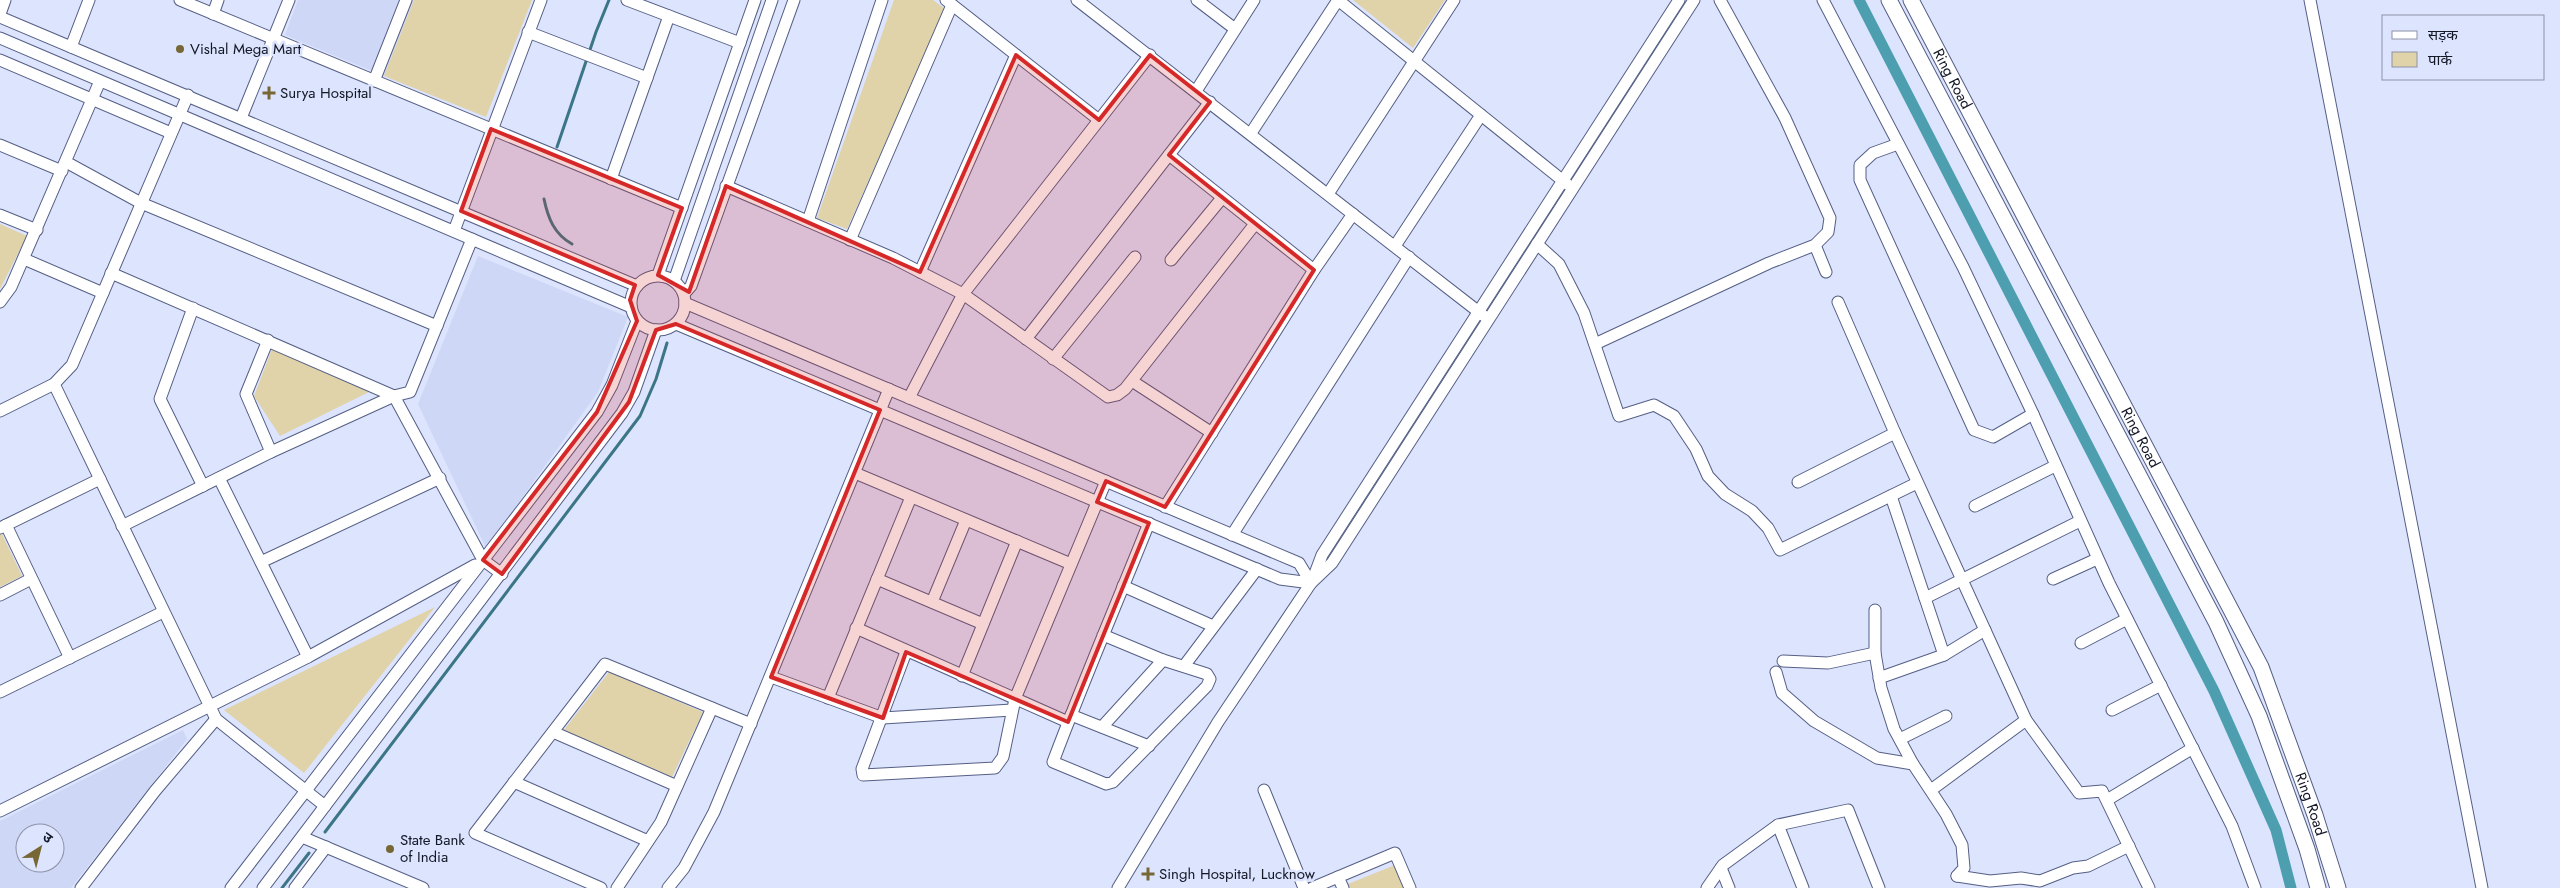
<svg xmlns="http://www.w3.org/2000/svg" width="2560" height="888" font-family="Jost,'Noto Sans Devanagari',sans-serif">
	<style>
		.built { fill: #ced7f6; fill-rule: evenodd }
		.green { fill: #e0d3a9 }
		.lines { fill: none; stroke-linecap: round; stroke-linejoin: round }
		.stream { stroke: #3c7686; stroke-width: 3 }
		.canal { stroke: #4d9faf; stroke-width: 11 }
		.minor-casing { stroke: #555f85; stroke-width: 13 }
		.major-casing { stroke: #555f85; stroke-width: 17 }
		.minor { stroke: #fff; stroke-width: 11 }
		.major { stroke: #fff; stroke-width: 15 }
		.marked { fill: #d62828; fill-opacity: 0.2; stroke: #d62828; stroke-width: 4; stroke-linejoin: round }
		.poi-dot { fill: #776735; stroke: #dce4fe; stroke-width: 2 }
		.labels { text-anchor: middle; stroke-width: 5; stroke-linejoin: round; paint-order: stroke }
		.poi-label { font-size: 15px; fill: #131726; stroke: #dce4fe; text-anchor: start }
		.street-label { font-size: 15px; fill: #131726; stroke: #dce4fe }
	</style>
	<rect width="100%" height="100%" fill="#dce4fe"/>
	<g class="built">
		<path d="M298,0H414L384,76L285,35Z"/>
		<path d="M478,256L628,317L598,392L486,548L418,404Z"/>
		<path d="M183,730L187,739L71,888H0V821ZM25,833H55V863H25Z"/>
	</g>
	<g class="green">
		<path d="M414,0H532L486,117L384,76Z"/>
		<path d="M894,0H933L945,9L847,229L817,218Z"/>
		<path d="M1353,0H1445L1413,48Z"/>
		<path d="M0,224L27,236L0,289Z"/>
		<path d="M272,349L371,391L280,436L254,396Z"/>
		<path d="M1,532L22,576L0,587V533Z"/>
		<path d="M435,607L304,773L224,710Z"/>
		<path d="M609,672L703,712L672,777L563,731Z"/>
		<path d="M1395,865L1404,888H1350L1348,884Z"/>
	</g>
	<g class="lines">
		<g class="stream">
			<path d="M557,147L596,32L609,0"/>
			<path d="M544,199C548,218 554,234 572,244"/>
			<path d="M325,832L640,416L656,379L667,343"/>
			<path d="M282,888L309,853"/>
		</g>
		<path class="canal" d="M1859,0L2214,691L2276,830L2291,888"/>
		<g class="minor-casing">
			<g id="minor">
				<path d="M180,0L682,208"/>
				<path d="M627,0L740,43"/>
				<path d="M946,0L1099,120"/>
				<path d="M1077,0L1484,316"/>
				<path d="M1197,0L1235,29"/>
				<path d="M1823,0L1963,267L2033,414L2109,583L2232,826L2255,888"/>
				<path d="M2310,0L2482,888"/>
				<path d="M0,14L5,0"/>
				<path d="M213,14L218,0"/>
				<path d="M0,17L637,286"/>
				<path d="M528,32L647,78"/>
				<path d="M0,38L631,307"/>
				<path d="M71,47L89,0"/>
				<path d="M0,60L171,133"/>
				<path d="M374,81L406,0"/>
				<path d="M1196,91L1254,0"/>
				<path d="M241,118L289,0"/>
				<path d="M1251,133L1338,0L1567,184"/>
				<path d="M1898,144L1873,153L1860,165V180L1974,430L1993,437L2033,414"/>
				<path d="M0,145L62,171"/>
				<path d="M1169,155L1314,270"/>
				<path d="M66,162L141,203L437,326"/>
				<path d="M611,179L669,16"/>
				<path d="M726,186L893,258L963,294L1108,397L1117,395L1125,389L1255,224"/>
				<path d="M1328,194L1454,0"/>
				<path d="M0,215L37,230"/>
				<path d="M808,221L882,0"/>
				<path d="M454,231L541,0"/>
				<path d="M850,240L952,5"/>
				<path d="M1537,244L1559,264L1584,313L1619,416L1654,405L1674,416L1696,449L1708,476L1725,494L1752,511L1768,528L1780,550L1917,483"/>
				<path d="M1815,245L1826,272"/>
				<path d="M1395,246L1481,115"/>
				<path d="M24,259L103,293"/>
				<path d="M1171,260L1222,198"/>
				<path d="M920,272L1016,55"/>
				<path d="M111,273L394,396L483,560L502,574"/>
				<path d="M658,275L755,0"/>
				<circle cx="658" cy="303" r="27"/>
				<path d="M674,281L772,0"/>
				<path d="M684,294L691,286L794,0"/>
				<path d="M0,302L11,287L100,81"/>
				<path d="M1838,302L1895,433L2026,720L2079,793L2102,791L2149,888"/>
				<path d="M685,303L1299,563L1311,583"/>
				<path d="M193,308L160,399L203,486"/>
				<path d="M676,324L1280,579L1311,583"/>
				<path d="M1026,339L1210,102"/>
				<path d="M268,340L246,394L271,452"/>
				<path d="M1595,344L1769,263L1815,245L1828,232L1830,218L1785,118L1720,0"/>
				<path d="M1053,359L1135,257"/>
				<path d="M1132,381L1212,433"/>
				<path d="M54,384L216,719L325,806"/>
				<path d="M909,398L963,294L1150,55"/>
				<path d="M0,411L54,384L72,365L188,95"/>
				<path d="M855,473L1071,564"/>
				<path d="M219,478L308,657"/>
				<path d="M1798,482L1895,433"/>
				<path d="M1891,496L1944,655"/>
				<path d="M1975,506L2055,466"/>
				<path d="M1165,507L1314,270L1353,214"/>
				<path d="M6,525L70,658"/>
				<path d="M122,526L271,452L394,396L410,392L472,239"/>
				<path d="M0,528L100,479"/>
				<path d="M1232,535L1409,257"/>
				<path d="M261,562L440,478"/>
				<path d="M877,579L983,624"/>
				<path d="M1313,579L1322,555L1679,0"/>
				<path d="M2053,579L2097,559"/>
				<path d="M1123,586L1213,626"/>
				<path d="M0,595L31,579"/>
				<path d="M1925,598L2080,521"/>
				<path d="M932,602L966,520"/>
				<path d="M1875,610V653L1881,688L1894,729L1913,764L1946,814L1962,845L1964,868L1957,876"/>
				<path d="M856,628L1068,722"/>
				<path d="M1103,635L1163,660L1207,674L1210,679L1207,686L1113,782L1106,784L1053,762C1083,682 1117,603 1149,523"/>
				<path d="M2081,643L2127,619"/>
				<path d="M906,652L862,769L863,775L995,768L1003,757L1015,699L1106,481"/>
				<path d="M1783,661L1828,663L1875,653"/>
				<path d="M1184,666L1257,569"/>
				<path d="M1776,672L1782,693L1814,721L1877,758L1913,764"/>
				<path d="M962,676L1017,541"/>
				<path d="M771,677L883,718L1012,710"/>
				<path d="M1879,678L1944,655L1985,630"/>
				<path d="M0,692L163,612"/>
				<path d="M828,698L911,497"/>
				<path d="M2112,710L2161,685"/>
				<path d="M1071,715L1149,746"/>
				<path d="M1102,727L1163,660"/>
				<path d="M553,732L677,786"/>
				<path d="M1900,739L1946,716"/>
				<path d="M514,782L648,841"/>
				<path d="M1264,790L1304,888"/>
				<path d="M1931,790L2026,720"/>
				<path d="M2107,800L2193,748"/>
				<path d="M0,811L308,657L475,565"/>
				<path d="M1778,825L1803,888"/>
				<path d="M302,837L423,888"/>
				<path d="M1721,868L1729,888"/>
				<path d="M1957,876L1990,881L2021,878L2040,881L2073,868L2088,866L2129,846"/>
				<path d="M81,888L155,791L216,719"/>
				<path d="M231,888L597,412L612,385L637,321"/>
				<path d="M263,888L622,413L634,392L656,330"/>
				<path d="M295,888L326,847"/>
				<path d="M601,888L475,833L605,664L751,724"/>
				<path d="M617,888L661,822L712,708"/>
				<path d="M668,888L684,868L714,812L889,389"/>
				<path d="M1118,888L1218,722L1311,583L1332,563L1694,0"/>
				<path d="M1312,888L1338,877"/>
				<path d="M1343,888L1338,877L1395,853L1410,888"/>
				<path d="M1707,888L1723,865L1778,825L1848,810L1879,888"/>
			</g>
		</g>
		<g class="major-casing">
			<g id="major">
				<path d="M1889,0L2216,622L2259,716L2307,849L2318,888"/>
				<path id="s1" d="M1911,0L2261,667L2315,815L2338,888"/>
			</g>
		</g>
		<use href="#minor" class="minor"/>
		<use href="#major" class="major"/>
	</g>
	<path class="marked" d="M1016,55L1099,120L1150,55L1210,102L1169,155L1314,270L1165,507L1106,481L1097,502L1149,523L1068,722L906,652L883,718L771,677L880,410L676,324L656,330L629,402L502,574L483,560L597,412L637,321L630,300L635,285L461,211L491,129L682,208L658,275L689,292L726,186L920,272Z"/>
	<g class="poi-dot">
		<circle cx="180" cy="49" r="5"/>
		<path d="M266.5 85.5h5v5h5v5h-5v5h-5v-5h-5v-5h5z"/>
		<circle cx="390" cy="849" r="5"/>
		<path d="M1145.5 866.5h5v5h5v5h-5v5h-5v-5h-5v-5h5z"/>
	</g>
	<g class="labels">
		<g class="poi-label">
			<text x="190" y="54">Vishal Mega Mart</text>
			<text x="280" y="98">Surya Hospital</text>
			<text x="400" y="845">State Bank<tspan x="400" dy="17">of India</tspan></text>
			<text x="1159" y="879">Singh Hospital, Lucknow</text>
		</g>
		<g class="street-label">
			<text dy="5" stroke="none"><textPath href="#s1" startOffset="89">Ring Road</textPath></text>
			<text dy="5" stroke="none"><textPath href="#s1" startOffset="494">Ring Road</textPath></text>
			<text dy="5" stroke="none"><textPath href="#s1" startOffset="899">Ring Road</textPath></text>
		</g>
	</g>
	<rect x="2382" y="15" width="162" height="65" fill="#dce4fe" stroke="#8c92a8"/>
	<rect x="2392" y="31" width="25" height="8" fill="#ffffff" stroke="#8c92a8"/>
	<text x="2428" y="40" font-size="15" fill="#131726">सड़क</text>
	<rect x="2392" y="52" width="25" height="15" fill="#e0d3a9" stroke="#8c92a8"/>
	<text x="2428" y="65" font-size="15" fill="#131726">पार्क</text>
	<g transform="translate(40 848) rotate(36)"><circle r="24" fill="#dce4fe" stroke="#8c92a8"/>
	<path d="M0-4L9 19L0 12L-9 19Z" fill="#776735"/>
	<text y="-8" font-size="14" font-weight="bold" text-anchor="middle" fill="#131726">उ</text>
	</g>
</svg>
